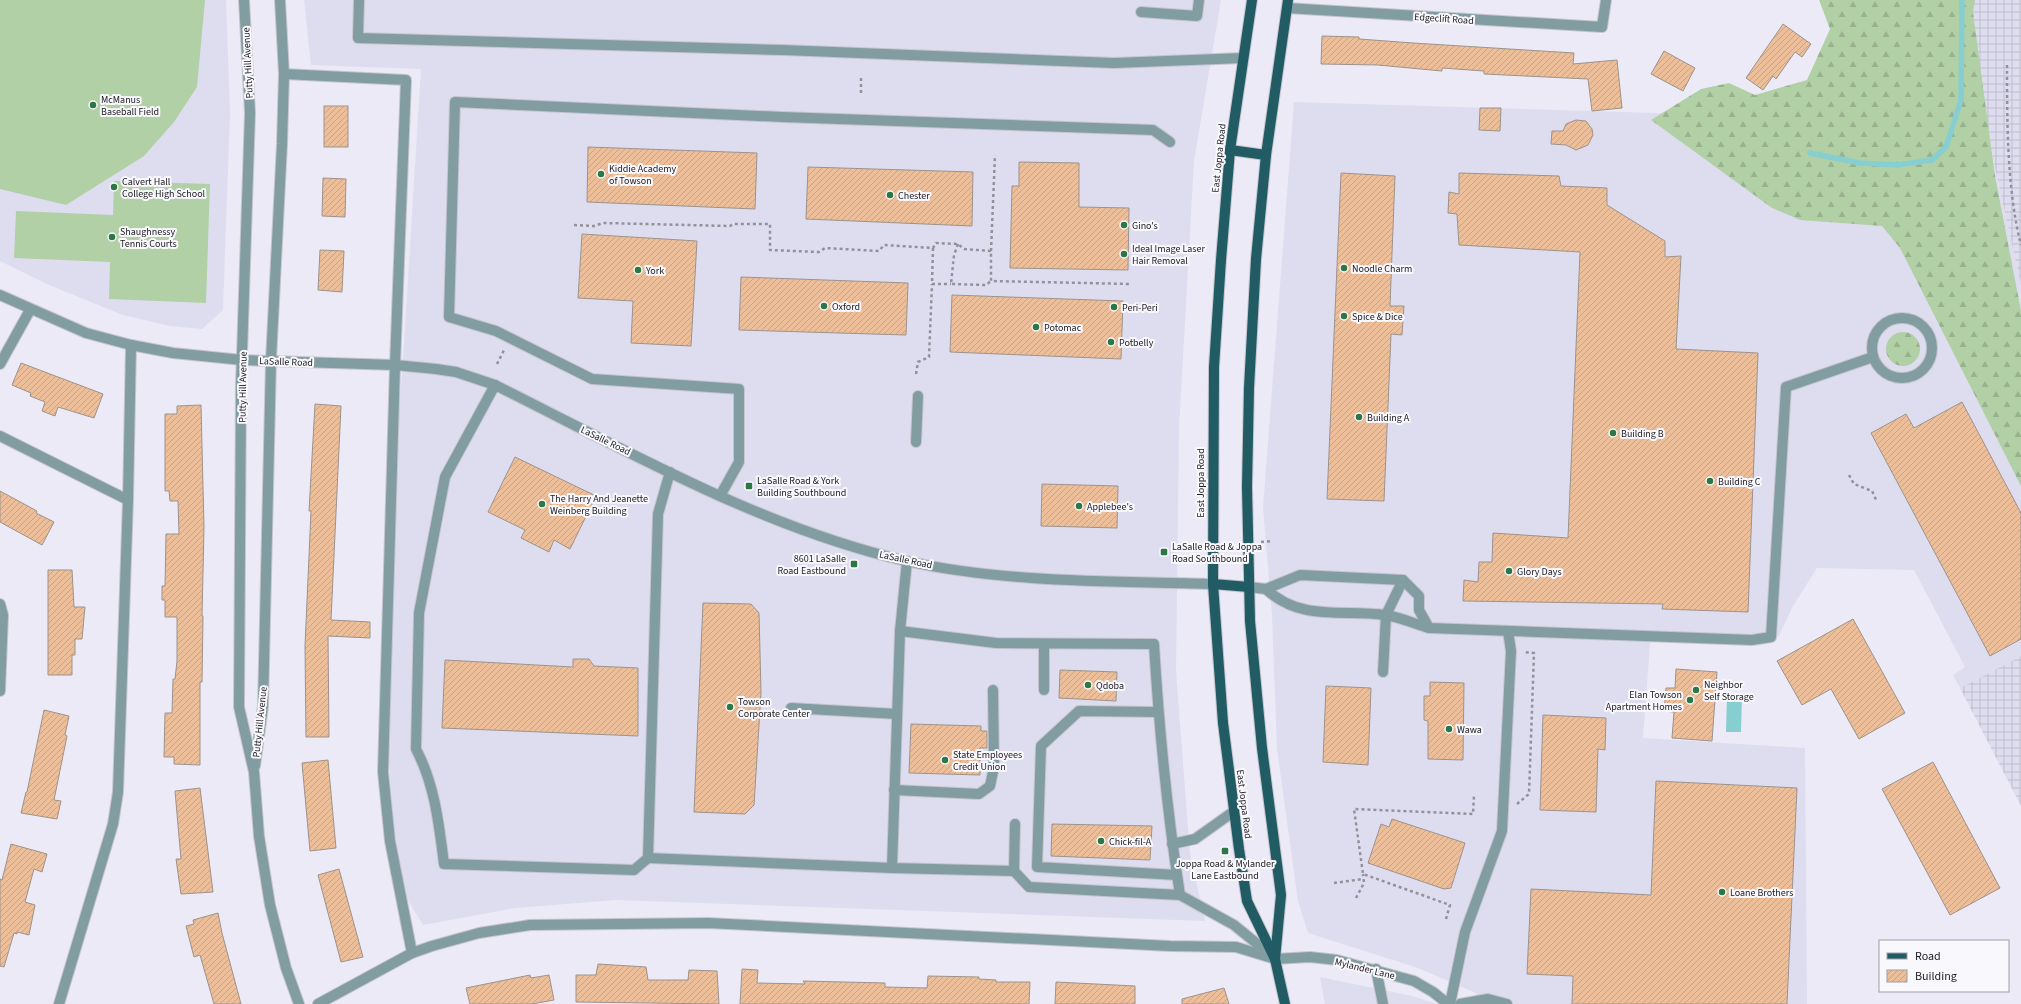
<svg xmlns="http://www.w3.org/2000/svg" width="2021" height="1004" font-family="'Source Sans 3',sans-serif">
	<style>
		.built { fill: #deddf0 }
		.industrial { fill: url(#industrial-grid) }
		.forest { fill: url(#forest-firs) }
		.pitch { fill: #b2d0a5 }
		.water { fill: #86ced0 }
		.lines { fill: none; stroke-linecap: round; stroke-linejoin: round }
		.stream { stroke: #86ced0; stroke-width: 5.5 }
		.building { fill: url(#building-hatch); stroke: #9d938c }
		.minor-casing { stroke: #c6c5cf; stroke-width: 12 }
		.major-casing { stroke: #c6c5cf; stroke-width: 12 }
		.path { stroke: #92919a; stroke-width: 2.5; stroke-dasharray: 3 3; stroke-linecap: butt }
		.minor { stroke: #819da2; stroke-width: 10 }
		.major { stroke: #215b64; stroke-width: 10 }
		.poi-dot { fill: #2c7745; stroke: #f9f8fd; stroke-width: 1.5 }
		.labels { text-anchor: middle; stroke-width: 4; stroke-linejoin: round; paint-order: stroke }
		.street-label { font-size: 10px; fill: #1b1a1f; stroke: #f9f8fd }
		.poi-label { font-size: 10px; fill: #1b1a1f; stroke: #f9f8fd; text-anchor: start }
	</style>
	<defs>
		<pattern id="industrial-grid" width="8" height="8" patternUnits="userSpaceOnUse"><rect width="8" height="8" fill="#deddf0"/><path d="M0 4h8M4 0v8" fill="none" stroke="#bebdcd"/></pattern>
		<pattern id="forest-firs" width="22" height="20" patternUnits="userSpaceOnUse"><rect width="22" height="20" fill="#b2d0a5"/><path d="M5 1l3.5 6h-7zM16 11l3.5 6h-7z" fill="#98b28e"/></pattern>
		<pattern id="building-hatch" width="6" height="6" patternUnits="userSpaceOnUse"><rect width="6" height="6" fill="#ecbf9a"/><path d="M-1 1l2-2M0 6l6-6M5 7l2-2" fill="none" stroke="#caa484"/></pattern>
	</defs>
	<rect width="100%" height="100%" fill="#ebeaf6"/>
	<g class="built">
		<path d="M0,0H226L230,113L223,310L202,329L170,326L123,315L49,285L0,261Z"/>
		<path d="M304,0H1221L1194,161L1179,428L1176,671L1190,854L1205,921L616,900L515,908L423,925L403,892L394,827L388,753L395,465L403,360L421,69L311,65Z"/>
		<path d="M1294,102L1985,123L2021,285V656L1960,688L1953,675L1965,667L1914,570L1817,568L1793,606L1779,636H1745L1651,631L1643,738L1805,748L1807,1004H1476V993L1418,968L1308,933L1298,901L1277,749L1272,615L1263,508Z"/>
		<path d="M1320,977L1412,996L1437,1004H1325Z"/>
	</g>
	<g class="industrial">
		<path d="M1966,0H2021V285L1985,123Z"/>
		<path d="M2021,656V806L1960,688Z"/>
	</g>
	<g class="forest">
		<path d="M1819,0H1975L1973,12L1995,176L2021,311V486L1900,248L1882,226L1800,220L1772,208L1651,120L1701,89L1729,83L1755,95L1807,80L1830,29Z"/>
		<circle cx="1903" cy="349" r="17"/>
	</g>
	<g class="pitch">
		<path d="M0,0H205L197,87L174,122L144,156L66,205L0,189Z"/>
		<path d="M114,181L210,184L206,303L109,299L110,262L14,258L16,211L113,215Z"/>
	</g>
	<path class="water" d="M1727,695H1742L1741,732H1726Z"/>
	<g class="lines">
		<path class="stream" d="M1810,153L1860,163L1897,165L1932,160L1946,147L1961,100L1962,0"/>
	</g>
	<g class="building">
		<path d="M1783,24L1811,44L1802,57L1795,52L1776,79L1773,76L1763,90L1746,78Z"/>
		<path d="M1322,36L1359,37V39L1413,43L1574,53L1573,64L1617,60L1622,108L1592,111L1588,79L1484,74V71L1442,68V71L1378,65L1321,64Z"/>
		<path d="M1664,51L1695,68L1683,91L1651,74Z"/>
		<rect x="324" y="106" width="24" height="41"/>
		<path d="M1480,108H1501L1500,131L1479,130Z"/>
		<path d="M1576,120L1586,121L1592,129L1593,135L1588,145L1576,150L1566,145L1551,144L1552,131H1563L1566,124Z"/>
		<path d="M588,147L757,153L755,209L587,202Z"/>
		<path d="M1019,162L1079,163V207L1129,208L1128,270L1010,268L1012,186H1019Z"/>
		<path d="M808,167L973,172L972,226L806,219Z"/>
		<path d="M1341,173L1395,176L1390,306H1404L1402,335L1391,334L1384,501L1327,499Z"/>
		<path d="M1459,173L1559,176L1561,186L1607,188V205L1665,241V257L1681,256L1676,349L1758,353L1748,612L1662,609L1663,604L1463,601L1464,580L1478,582L1479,562H1492L1493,533L1568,538L1580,252L1459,245L1457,214L1448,213L1449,192L1459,194Z"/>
		<path d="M323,178L346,179L345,217L322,216Z"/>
		<path d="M582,234L697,241L691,346L631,343L633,301L578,298Z"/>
		<path d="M320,250L344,251L342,292L318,290Z"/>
		<path d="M741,277L908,283L906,335L739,330Z"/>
		<path d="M952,295L1123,301L1121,359L950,352Z"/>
		<path d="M21,363L103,394L94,418L58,407L55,416L42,411L45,402L30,396L31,393L12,385Z"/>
		<path d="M1962,402L2021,513V639L1990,656L1871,433L1906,414L1914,428Z"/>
		<path d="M315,404L341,406L331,620L370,622V638L328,636L329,737H306L305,646L311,511H309Z"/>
		<path d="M201,405L204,527L202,616H203L202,682H200V765L174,764V757H164L165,713H172L173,679H175L177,661V617H165V600H162V586H165L166,534H179L178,501H170L169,491H165V414H177V406Z"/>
		<path d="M515,457L596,496L570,549L554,540L549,552L521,538L525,530L488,512Z"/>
		<path d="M1042,484L1118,486L1117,528L1041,526Z"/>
		<path d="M0,491L37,511L36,513L54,522L42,545L0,522Z"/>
		<path d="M48,570H72L74,607H85L82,639H75V655H72V675H48Z"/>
		<path d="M703,603L751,604L759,613L761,693L754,805L745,814L694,812Z"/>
		<path d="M1853,619L1905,713L1859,739L1831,689L1802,705L1777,661Z"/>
		<path d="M573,659H589L594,666L638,668V736L442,728L445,660L573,667Z"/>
		<path d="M1676,669L1717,672L1712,741L1672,738L1674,712L1664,711L1666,688H1675Z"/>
		<path d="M1060,670L1117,672L1116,701L1059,698Z"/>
		<path d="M1430,682L1464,683L1463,760L1428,759V721L1424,720V696H1430Z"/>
		<path d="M1326,686L1371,688L1368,765L1323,762Z"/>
		<path d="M44,710L69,716L65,735L67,736L54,800L61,801L57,819L21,813L26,792H27Z"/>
		<path d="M1543,715L1606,718L1605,750L1598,749L1596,812L1540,810Z"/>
		<path d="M911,724L981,726V731H987V748H980V775L909,773Z"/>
		<path d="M328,760L336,848L310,851L302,763Z"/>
		<path d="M1933,762L2000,888L1950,915L1882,789Z"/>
		<path d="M1656,781L1797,788L1787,1004H1572L1573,976L1527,974L1531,889L1651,895Z"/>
		<path d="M200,788L213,892L181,894L176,859H181L175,791Z"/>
		<path d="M1392,819L1465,843L1451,888L1444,889L1368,863L1381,824L1389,827Z"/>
		<path d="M1052,824L1152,826L1150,860L1051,856Z"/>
		<path d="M11,844L47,854L42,872L34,869L25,902L35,905L29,935L17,932V934L14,933L4,967L0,966V879L2,880Z"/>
		<path d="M339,869L363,957L341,962L318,875Z"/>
		<path d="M218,913L222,933L241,1004H214L200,955L194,957L186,926L194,924L193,920Z"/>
		<path d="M598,964L646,967L648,980H688L689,970L717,971L719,1004L576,1002V975H596Z"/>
		<path d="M742,969L758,970L757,983L805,984L803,981L885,983V987L927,988L928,976L979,977V979L996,980V982H1030L1029,1004H740Z"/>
		<path d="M530,975L531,978L549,975L554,1000L532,1004H470L466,988Z"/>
		<path d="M1056,982L1135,986V1004H1055Z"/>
		<path d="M1224,988L1229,1004H1182V999Z"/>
	</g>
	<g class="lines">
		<g class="minor-casing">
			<g id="minor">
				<path d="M244,0L250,113L241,384L239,707L254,772L259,836L270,905L286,968L299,1004"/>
				<path d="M359,0L358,38L783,50L1114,63L1243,58"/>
				<path d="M1287,8L1602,27L1606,0"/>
				<path d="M1141,12L1197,16L1199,0"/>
				<path d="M284,74L406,80L395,365L383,772L390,841L412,953"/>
				<path d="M0,295L86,333L131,345L173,353L242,360L395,365L436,369L456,372L495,385C628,451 760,527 906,561C1005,583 1112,581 1213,584"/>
				<circle cx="1902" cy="348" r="30"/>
				<path d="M0,364L30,310"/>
				<path d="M495,385L445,477L419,613L416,749C435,785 439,825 444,864L634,870L648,858L658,514L670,472"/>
				<path d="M0,436L128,500L118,792L113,824L59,1004"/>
				<path d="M916,442L918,396"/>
				<path d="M720,496L739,462V389L592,379L496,331L449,317L455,102L782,117L1153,130L1170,142"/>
				<path d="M128,500L131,345"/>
				<path d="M907,561L900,631L892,868L1014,871"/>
				<path d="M1249,587L1266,589L1300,575L1403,580L1419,596V610L1429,628"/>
				<path d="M1266,589C1301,622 1344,609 1385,615C1400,617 1415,624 1429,628L1752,640L1771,637L1786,387L1873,357"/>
				<path d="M0,604L3,615L0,691"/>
				<path d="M900,631L996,643L1154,644C1159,728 1167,811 1180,895"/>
				<path d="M1383,672L1386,615L1403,580"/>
				<path d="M1044,690V645"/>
				<path d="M791,708L897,714"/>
				<path d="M1158,712L1079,711L1041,746L1037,867L1177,875"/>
				<path d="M255,766L263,706L271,360L282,144L284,74L280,0"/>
				<path d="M894,790L979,794L990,786L994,767L993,690"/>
				<path d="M1015,824L1014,871L1029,887L1180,895L1234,925L1272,956"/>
				<path d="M1172,844L1195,839L1233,812"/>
				<path d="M648,858L892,868"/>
				<path d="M1376,969L1383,1004"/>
				<path d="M318,1004L412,953L432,946L479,933L530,925L708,923L1170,946L1236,947L1275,959L1310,957L1337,960L1414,981L1433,992L1448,1004"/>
				<path d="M1450,1004L1465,932L1502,831L1511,651L1508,631"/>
				<path d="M1460,1004L1488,999L1507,1004"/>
			</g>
		</g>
		<g class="major-casing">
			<g id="major">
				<path d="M1252,0L1230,150L1221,260L1214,367L1213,584L1223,723L1239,849L1247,901L1275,959L1285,1004"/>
				<path d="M1230,150L1266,155"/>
				<path d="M1213,584L1249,587"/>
				<path d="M1275,959L1281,895L1262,748L1250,621L1247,487L1249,388L1256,259L1266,155L1288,0"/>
			</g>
		</g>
		<g class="path">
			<path d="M2007,65C2007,121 2007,191 2021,245"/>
			<path d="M861,93V77"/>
			<path d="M574,225L594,226L603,223L730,226L733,224H770V250L819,252L825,248L879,251L884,245L933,248L936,243L958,244L964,249L991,251V281L1131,284"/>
			<path d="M958,244L954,255L951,284L986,285L991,281"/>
			<path d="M933,248L932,284H951"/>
			<path d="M991,251L995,155"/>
			<path d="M497,364L504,350"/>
			<path d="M916,374L918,362L929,357L932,284"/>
			<path d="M1849,475L1854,484L1872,491L1877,502"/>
			<path d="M1261,542L1272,541"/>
			<path d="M1517,804L1529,794L1534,653L1524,652"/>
			<path d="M1334,883L1363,879"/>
			<path d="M1356,898L1364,883L1363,874"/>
			<path d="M1446,919L1450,905L1363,874L1354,809L1473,814L1474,795"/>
		</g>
		<use href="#minor" class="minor"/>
		<use href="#major" class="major"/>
	</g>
	<g class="poi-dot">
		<circle cx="93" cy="105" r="4"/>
		<circle cx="601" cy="174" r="4"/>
		<circle cx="114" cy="187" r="4"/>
		<circle cx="890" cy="195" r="4"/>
		<circle cx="1124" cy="225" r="4"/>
		<circle cx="112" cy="237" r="4"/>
		<circle cx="1124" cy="254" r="4"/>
		<circle cx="1344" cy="268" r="4"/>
		<circle cx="638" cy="270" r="4"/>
		<circle cx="824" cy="306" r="4"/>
		<circle cx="1114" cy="307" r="4"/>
		<circle cx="1344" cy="316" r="4"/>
		<circle cx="1036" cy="327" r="4"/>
		<circle cx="1111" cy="342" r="4"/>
		<circle cx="1359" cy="417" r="4"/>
		<circle cx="1613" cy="433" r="4"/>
		<circle cx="1710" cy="481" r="4"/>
		<rect x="745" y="482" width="8" height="8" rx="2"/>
		<circle cx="542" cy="504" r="4"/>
		<circle cx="1079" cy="506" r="4"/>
		<rect x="1160" y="548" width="8" height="8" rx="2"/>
		<rect x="850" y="560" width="8" height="8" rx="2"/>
		<circle cx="1509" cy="571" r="4"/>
		<circle cx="1088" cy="685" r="4"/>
		<circle cx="1696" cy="690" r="4"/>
		<circle cx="1690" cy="700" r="4"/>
		<circle cx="730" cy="707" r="4"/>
		<circle cx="1449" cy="729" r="4"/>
		<circle cx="945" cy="760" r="4"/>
		<circle cx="1101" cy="841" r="4"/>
		<rect x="1221" y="847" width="8" height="8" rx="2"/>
		<circle cx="1722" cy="892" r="4"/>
	</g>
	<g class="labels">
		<g class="street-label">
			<text transform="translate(1444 18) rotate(4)" y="4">Edgeclift Road</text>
			<text transform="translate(247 63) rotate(-93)" y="4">Putty Hill Avenue</text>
			<text transform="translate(1218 158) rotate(-84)" y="4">East Joppa Road</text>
			<text transform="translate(286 361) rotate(2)" y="4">LaSalle Road</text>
			<text transform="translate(242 387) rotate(-89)" y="4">Putty Hill Avenue</text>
			<text transform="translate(606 440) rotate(26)" y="4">LaSalle Road</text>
			<text transform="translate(1200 483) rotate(-90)" y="4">East Joppa Road</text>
			<text transform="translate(906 559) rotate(12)" y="4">LaSalle Road</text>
			<text transform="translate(259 722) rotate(-84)" y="4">Putty Hill Avenue</text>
			<text transform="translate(1245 804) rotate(83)" y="4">East Joppa Road</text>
			<text transform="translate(1365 968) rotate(14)" y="4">Mylander Lane</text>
		</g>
		<g class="poi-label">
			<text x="101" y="103">McManus<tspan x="101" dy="12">Baseball Field</tspan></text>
			<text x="609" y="172">Kiddie Academy<tspan x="609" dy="12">of Towson</tspan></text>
			<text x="122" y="185">Calvert Hall<tspan x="122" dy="12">College High School</tspan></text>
			<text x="898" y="199">Chester</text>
			<text x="1132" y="229">Gino's</text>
			<text x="120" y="235">Shaughnessy<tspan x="120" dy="12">Tennis Courts</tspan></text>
			<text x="1132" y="252">Ideal Image Laser<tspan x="1132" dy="12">Hair Removal</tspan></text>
			<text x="1352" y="272">Noodle Charm</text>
			<text x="646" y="274">York</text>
			<text x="832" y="310">Oxford</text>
			<text x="1122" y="311">Peri-Peri</text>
			<text x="1352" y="320">Spice &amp; Dice</text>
			<text x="1044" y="331">Potomac</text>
			<text x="1119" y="346">Potbelly</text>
			<text x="1367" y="421">Building A</text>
			<text x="1621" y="437">Building B</text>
			<text x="757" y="484">LaSalle Road &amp; York<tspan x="757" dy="12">Building Southbound</tspan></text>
			<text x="1718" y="485">Building C</text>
			<text x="550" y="502">The Harry And Jeanette<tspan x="550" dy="12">Weinberg Building</tspan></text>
			<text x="1087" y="510">Applebee's</text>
			<text x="1172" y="550">LaSalle Road &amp; Joppa<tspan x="1172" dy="12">Road Southbound</tspan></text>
			<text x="846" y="562" text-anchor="end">8601 LaSalle<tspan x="846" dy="12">Road Eastbound</tspan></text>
			<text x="1517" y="575">Glory Days</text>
			<text x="1704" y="688">Neighbor<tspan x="1704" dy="12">Self Storage</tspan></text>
			<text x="1096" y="689">Qdoba</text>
			<text x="1682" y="698" text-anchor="end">Elan Towson<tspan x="1682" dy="12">Apartment Homes</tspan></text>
			<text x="738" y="705">Towson<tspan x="738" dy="12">Corporate Center</tspan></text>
			<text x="1457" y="733">Wawa</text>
			<text x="953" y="758">State Employees<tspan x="953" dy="12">Credit Union</tspan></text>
			<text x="1109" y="845">Chick-fil-A</text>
			<text x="1225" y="867" text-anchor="middle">Joppa Road &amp; Mylander<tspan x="1225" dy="12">Lane Eastbound</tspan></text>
			<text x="1730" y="896">Loane Brothers</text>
		</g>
	</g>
	<rect x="1879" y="940" width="130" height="52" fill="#f9f8fd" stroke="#a09fa4"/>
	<rect x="1887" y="953" width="20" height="6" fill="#215b64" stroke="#a09fa4"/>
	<text x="1915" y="960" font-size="12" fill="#1b1a1f">Road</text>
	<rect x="1887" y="970" width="20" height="12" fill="url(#building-hatch)" stroke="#a09fa4"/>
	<text x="1915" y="980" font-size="12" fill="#1b1a1f">Building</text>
</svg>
